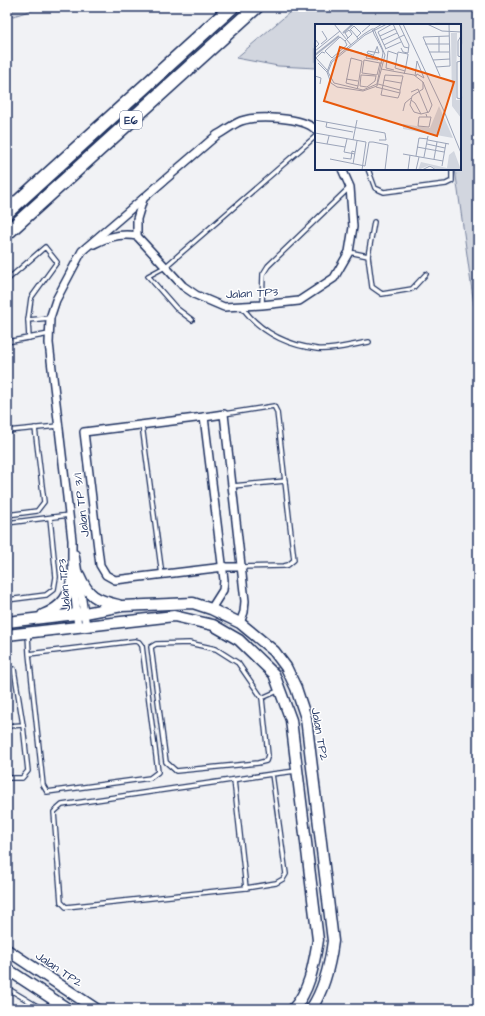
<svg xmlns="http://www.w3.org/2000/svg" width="485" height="1016" font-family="'Architects Daughter',sans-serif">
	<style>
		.green { fill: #d2d6df; stroke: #76829e }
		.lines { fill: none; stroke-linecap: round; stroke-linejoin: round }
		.lane-casing { stroke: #1b2f5e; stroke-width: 6 }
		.street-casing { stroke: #1b2f5e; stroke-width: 10 }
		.secondary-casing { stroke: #1b2f5e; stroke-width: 13 }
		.highway-casing { stroke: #1b2f5e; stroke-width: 16 }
		.lane { stroke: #fff; stroke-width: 3.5 }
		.street { stroke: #fff; stroke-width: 7 }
		.secondary { stroke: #fff; stroke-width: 10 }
		.highway { stroke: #fff; stroke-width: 13 }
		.labels { text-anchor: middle; stroke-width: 3; stroke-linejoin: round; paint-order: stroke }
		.shield { fill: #fff; stroke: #5f6d8e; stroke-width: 1 }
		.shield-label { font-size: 11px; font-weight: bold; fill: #1b2f5e }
		.street-label { font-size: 12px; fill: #1b2f5e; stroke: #fff }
		.inset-river { fill: none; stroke: #a8b0c2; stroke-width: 2 }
		.inset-road { fill: none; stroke: #9ba4b9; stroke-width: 1 }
		.view { fill: #e8590c; fill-opacity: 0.15; stroke: #e8590c; stroke-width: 2 }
		.inset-edge { fill: none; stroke: #1b2f5e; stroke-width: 2 }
	</style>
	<rect width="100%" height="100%" fill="#f1f2f5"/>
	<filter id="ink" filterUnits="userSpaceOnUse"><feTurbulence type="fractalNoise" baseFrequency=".025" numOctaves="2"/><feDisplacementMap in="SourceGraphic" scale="8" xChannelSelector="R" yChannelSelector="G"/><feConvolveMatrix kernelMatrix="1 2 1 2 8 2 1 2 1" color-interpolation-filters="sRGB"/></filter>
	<g filter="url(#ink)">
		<g class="green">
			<path d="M7,7H42L7,18Z"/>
			<path d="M296,7H478V304L474,305L455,169H460V25H316V68L278,66L236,58Z"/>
		</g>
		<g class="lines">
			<g class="lane-casing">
				<g id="lane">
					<path d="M368,169L375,188L384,192L446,184L452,181V169"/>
					<path d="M349,252L368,256L372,287L382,294L412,289L426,274"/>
					<path d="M368,256L374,222"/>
					<path d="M7,280L45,247L57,262L31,298L28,320L50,318"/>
					<path d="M262,305L263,274L268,266L350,187"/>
					<path d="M242,307C260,332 286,345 317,349C332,351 354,344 369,342"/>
					<path d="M28,320L29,338"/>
					<path d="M192,320L176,308L148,276L165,267L316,136"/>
					<path d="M7,342L49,334"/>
					<path d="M224,414L274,406L277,412L294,560L288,565L284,566L240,567"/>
					<path d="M142,425L162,575"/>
					<path d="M7,431L58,426"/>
					<path d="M233,486L285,481"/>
					<path d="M7,515L37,511L44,502L35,428"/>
					<path d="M7,523L69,515"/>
					<path d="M7,600L46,595L54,589L56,577L50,518"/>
					<path d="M28,634L29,654L43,785L47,792L150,778L158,772L142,646L139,642L135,641L29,654"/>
					<path d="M189,643L216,649L238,663L262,698L268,755L266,761L258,763L176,771L166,762L151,647L156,644Z"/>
					<path d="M262,698L280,690"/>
					<path d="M7,726L23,725L14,669"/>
					<path d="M272,774L286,874L283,879L276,883L246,888L66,907L61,902L54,812L62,805L272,774L296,771"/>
					<path d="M7,778H22L28,771L23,725"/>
					<path d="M234,780L246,888"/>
					<path d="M7,988L42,1009"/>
				</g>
			</g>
			<g class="street-casing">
				<g id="street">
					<path d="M137,236V219L143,199"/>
					<path d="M94,244C107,237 122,233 137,236L183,286L196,295L224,307L262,305L299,301L334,278L349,252L353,227L350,187L342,169"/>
					<path d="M204,417L84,432L100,565L106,575L115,580L224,567H240"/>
					<path d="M75,554L86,626"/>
					<path d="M211,609L223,590L224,580L204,417L224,414L245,601L244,612L240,623"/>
					<path d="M78,628L72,565V540L49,343L50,318L56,300L82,251L217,135C225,131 233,124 241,121C258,115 303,117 316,130"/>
				</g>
			</g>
			<g class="secondary-casing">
				<g id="secondary">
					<path d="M79,575C88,596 96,600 118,605"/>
					<path d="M43,615C63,607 71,595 73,574"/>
					<path d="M7,622L85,613L122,606L193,603L211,609L240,623L274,651L286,667L296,688L306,718L333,941C330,964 324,990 311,1009"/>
					<path d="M7,635L174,616L213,625L239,640L274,674L291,720L318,940C314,963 310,991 293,1009"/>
					<path d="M7,950L96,1009"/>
					<path d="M7,969L68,1009"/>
				</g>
			</g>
			<g class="highway-casing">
				<g id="highway">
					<path d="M7,212L232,7"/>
					<path d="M7,233L256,7"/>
				</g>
			</g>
			<use href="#lane" class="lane"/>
			<use href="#street" class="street"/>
			<use href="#secondary" class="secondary"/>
			<use href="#highway" class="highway"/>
		</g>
	</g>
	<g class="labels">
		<rect class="shield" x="120" y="111" width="22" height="18" rx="3"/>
		<g class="shield-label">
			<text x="131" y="124">E6</text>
		</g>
		<g class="street-label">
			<text transform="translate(252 293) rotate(-3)" y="4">Jalan TP3</text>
			<text transform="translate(81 505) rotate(-97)" y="4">Jalan TP 3/1</text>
			<text transform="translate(64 585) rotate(-95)" y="4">Jalan TP3</text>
			<text transform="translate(320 734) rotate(80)" y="4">Jalan TP2</text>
			<text transform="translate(59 969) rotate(34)" y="4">Jalan TP2</text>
		</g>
	</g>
	<g transform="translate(315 24)">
		<rect width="146" height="146" fill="#f1f2f5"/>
		<path d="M136,9H142L141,76H146V94L137,82ZM124,82L138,114L88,105V100L115,104ZM139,127L146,146H122L115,141L103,146L106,138L132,144L134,131Z" fill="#d2d6df"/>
		<path class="inset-river" d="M28,9L38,0M0,31L24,12"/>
		<path class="inset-road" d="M19,0L36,21M78,0L89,23L94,24M84,0L94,21L93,29L88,28L86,24M88,0L129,87L146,129M112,0L127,7L146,8M59,5L70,31L62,62L48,67L22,63L16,59L12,48L16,37L49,10L57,5H59L67,0M57,6L58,7L59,10L67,25L68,29L62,60L48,66L19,59L13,48L17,38L50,11L72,0M47,8L56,0M65,12L80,5M124,12V28M146,12L143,17V32L146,33M42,13L46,9L39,2L35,6H36L42,13L43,15M0,15L4,20L0,24M67,16L82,9M30,17L25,13L10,27L17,34L32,21L30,17L37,10L34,6L30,9L33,14M6,20L12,15L7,7M110,20H134M69,21L89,11M62,23L57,35L63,36M70,25L86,18M71,25L63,8L77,0M32,26L47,29M0,27L25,7M114,28H134M10,29L7,28L1,34L12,46M58,31L52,29L53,27L64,29L62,22M57,35L51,34L52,31L64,34M118,36L135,35M146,37L142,38V74L146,75M3,39L12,48M65,39L62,51L47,49L49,36L65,39H67M121,43L135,42L134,0M66,45L99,51L108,58L117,81L114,88L106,90L99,88L95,81L97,72L108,65V58M79,46L71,44L73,27L82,30M89,50L90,47L93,31V30L83,28L80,44L90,47M46,51L61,52L60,57L52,63L45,62ZM0,52L6,54L5,60M100,52L102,37L109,54L102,50L101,52M125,52L108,13L134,12M31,55L43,57M69,56L86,59M61,63L85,69V66L63,60M42,65L43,62L47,37L36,34L31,59L43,62M96,68L103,65L113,89M85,69L83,74L66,71L70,51L88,52L85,66M96,76L100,79L106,90M88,87L90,79L96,74M111,90L112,93H104L103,102L114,103L116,93H112M0,96L70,109L71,116H64M12,98L11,103L38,108M0,109L51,118L47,146M32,115L29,128L40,130M38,116L42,96M113,116L134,120M0,118L12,120L14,112M12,120L30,123M112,120L130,124M102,123L129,128M88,130L128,137M101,132L104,114L113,115M109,133L113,112M28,134L36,135L37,127L40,128M15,135L50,142L54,118H58L73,121L70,146M119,135L122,118M38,140L42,117M127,142L131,119M93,146L95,131M101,146L104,133M107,146L115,142L121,146"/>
		<path class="view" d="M25,23L139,58L122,112L9,77Z"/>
		<rect width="146" height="146" class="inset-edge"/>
	</g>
	<rect width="485" height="1016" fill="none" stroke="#fff" stroke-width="24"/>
	<rect x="12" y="12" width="461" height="992" fill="none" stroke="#1b2f5e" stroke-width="1.5" filter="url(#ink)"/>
</svg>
